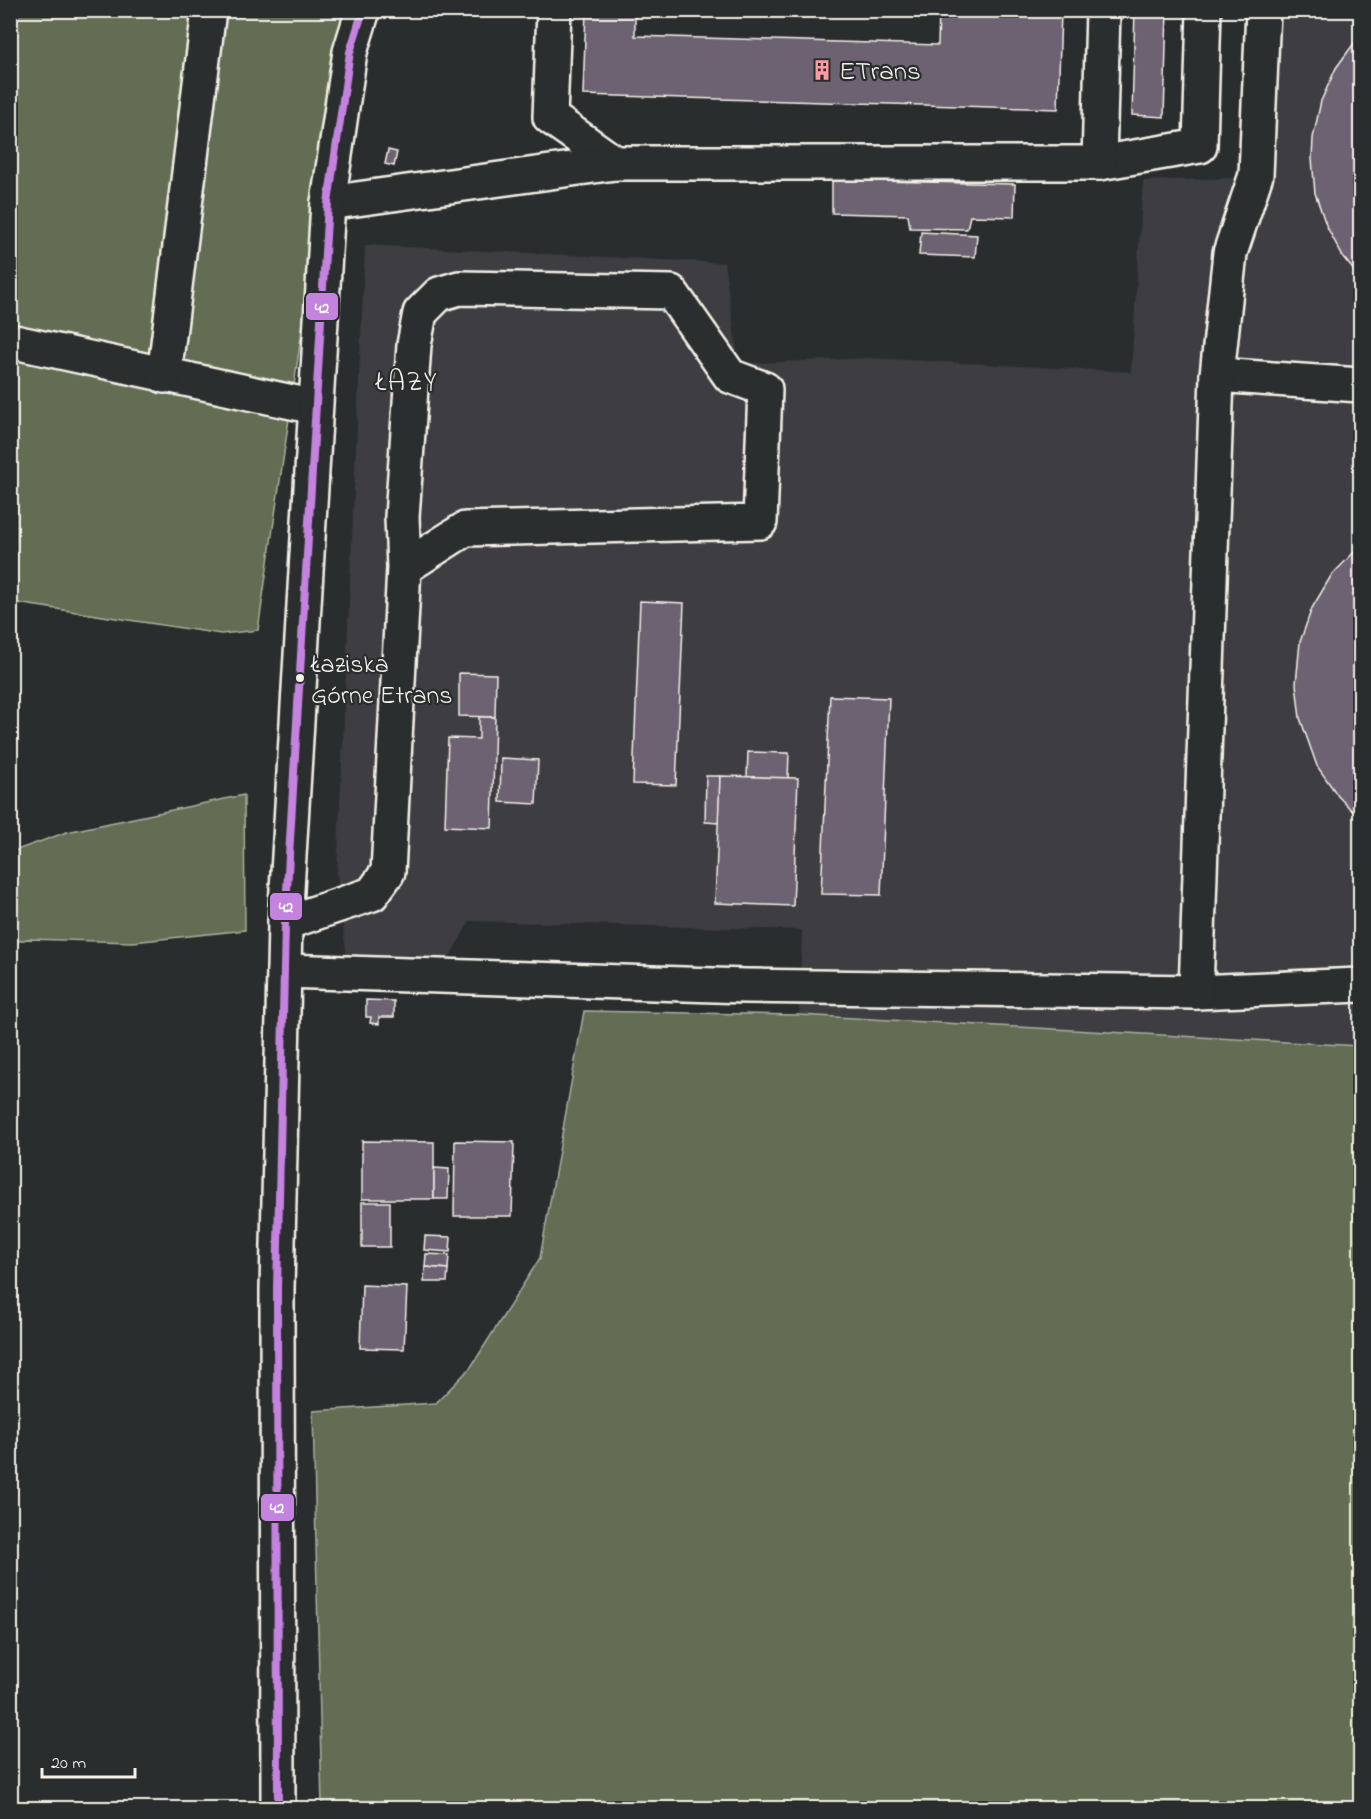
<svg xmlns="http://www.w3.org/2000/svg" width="1371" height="1819" font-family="'Indie Flower',sans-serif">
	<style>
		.built { fill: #3e3d42 }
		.green { fill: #626d53; stroke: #abaf9e; stroke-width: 1.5 }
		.building { fill: #6d6272; stroke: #f4f1e8; stroke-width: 1.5 }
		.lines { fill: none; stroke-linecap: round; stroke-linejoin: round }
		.minor-casing { stroke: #f4f1e8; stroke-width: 38 }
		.minor { stroke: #2a2d2e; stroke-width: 33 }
		.bus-1-casing { stroke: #2a2d2e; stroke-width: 12 }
		.bus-1 { stroke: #c483df; stroke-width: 8 }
		.bus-dot { fill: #f4f1e8; stroke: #2a2d2e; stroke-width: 2 }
		.labels { text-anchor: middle; stroke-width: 4.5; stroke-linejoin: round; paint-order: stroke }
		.bus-label { font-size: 26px; fill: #f4f1e8; stroke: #2a2d2e; text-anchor: start }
		.poi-label { font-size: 27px; fill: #f4f1e8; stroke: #2a2d2e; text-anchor: start }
		.neighbourhood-label { font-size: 28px; letter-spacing: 1.5px; fill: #f4f1e8; stroke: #2a2d2e }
		.line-badge { stroke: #2a2d2e; stroke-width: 2 }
		.badge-label { font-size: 16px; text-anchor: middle; font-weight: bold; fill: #fff }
	</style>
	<rect width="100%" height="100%" fill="#2a2d2e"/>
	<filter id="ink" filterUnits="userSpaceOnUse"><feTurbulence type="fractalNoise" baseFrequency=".0167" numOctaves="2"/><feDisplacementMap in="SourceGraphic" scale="12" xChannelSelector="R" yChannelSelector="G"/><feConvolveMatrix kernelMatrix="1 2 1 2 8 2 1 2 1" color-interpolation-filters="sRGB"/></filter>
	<g filter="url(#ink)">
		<path class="built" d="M1244,11H1360V1046L799,1015L802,930L470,921L446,963L347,961L337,874L365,245L724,263L739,364L868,358L1131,372L1143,181L1236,178Z"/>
		<g class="green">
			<path d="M10,11H349L258,630L221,634L11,602Z"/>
			<path d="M244,795L245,930L133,942L27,939L11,943V852L67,832Z"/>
			<path d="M584,1011L799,1015L1360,1046V1808H322L313,1411L436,1403L471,1367L540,1258Z"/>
		</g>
		<g class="building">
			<path d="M586,10H635V36L938,45L939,10H1061L1058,109L583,95Z"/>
			<path d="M1135,10H1167L1164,117L1132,115Z"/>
			<path d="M1360,35V278L1343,257L1326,225L1315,193L1312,159L1313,138L1321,101L1336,68Z"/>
			<path d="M388,150L397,152L394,166L385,164Z"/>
			<path d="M832,180L1015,184L1014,217L970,216L967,229L910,228L908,215L832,213Z"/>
			<path d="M921,232L977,235L975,257L919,255Z"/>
			<path d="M1360,546V819L1338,796L1317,766L1300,718L1296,684L1300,642L1312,608L1331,576Z"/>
			<path d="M640,601L684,603L676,785L633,784Z"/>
			<path d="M459,673L496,674L495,717L459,716Z"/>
			<path d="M830,696L889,698L881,895L821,894Z"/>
			<path d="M479,717H495L492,828L445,826L448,738L479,739Z"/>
			<path d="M748,752L789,753L788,778L747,777Z"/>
			<path d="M501,758L538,760L536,804L500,802Z"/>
			<path d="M706,776H720L719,823L705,822Z"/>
			<path d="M720,776L798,778L793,906L715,903Z"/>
			<path d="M366,1000L394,1001V1017H379V1024L370,1023L371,1017H366Z"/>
			<path d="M362,1141L434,1142V1199H362Z"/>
			<path d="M455,1141L514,1142L512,1216H454Z"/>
			<path d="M434,1168L449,1169L448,1199H434Z"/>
			<rect x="362" y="1202" width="28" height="45"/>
			<path d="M425,1236L451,1237L450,1252L424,1250Z"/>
			<path d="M426,1254L449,1255L448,1269L425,1267Z"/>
			<path d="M425,1267L448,1269L447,1282H424Z"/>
			<path d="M362,1285L407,1287L404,1349L360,1348Z"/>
		</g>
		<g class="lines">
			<g class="minor-casing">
				<g id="minor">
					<path d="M554,10L550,117L615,163"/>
					<path d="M1099,163L1200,146L1204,10"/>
					<path d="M328,203L615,163H1099L1103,10"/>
					<path d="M10,341L315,407"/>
					<path d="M1217,375L1360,385"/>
					<path d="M164,376L209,10"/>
					<path d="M285,923L372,894L388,872L404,568L402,517L414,345L420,313L439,294L459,288L671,292L730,376L765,389L760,522L465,529L404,568"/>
					<path d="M284,971L745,986L1196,992L1360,985"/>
					<path d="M1196,992L1217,375L1230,253L1256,175L1263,10"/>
					<path d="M278,1808L277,1290L285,923L328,203L350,52L363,10"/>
				</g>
			</g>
			<use href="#minor" class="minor"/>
			<g class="bus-1-casing">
				<path id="bus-1" d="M278,1808L277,1290L285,923L328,203L350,52L363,10"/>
			</g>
			<use href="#bus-1" class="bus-1"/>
		</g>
	</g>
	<defs>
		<g id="building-bare" transform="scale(1.62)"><path d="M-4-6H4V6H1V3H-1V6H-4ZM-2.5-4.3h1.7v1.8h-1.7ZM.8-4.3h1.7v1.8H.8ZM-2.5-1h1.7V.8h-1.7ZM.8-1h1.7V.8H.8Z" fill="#ff9aa2" stroke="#2a2d2e" stroke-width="2.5" paint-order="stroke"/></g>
	</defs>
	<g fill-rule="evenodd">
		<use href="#building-bare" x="822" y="70"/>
	</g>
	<circle class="bus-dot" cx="300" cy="678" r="5"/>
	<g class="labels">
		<g class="bus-label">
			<text x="311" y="672">Łaziska<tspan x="311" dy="31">Górne Etrans</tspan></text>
		</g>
		<g class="poi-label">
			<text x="839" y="79">ETrans</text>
		</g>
		<g class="neighbourhood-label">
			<text x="407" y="390">ŁAZY</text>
		</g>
	</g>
	<g class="line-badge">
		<rect x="305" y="292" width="34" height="29" rx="6" fill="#c483df"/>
		<rect x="269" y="892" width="34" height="29" rx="6" fill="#c483df"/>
		<rect x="260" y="1493" width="35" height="29" rx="6" fill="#c483df"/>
	</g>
	<g class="badge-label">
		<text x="322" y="313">42</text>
		<text x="286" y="912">42</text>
		<text x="277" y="1513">42</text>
	</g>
	<rect width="1371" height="1819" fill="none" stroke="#2a2d2e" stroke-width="36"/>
	<rect x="18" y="18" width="1335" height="1783" fill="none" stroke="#f4f1e8" stroke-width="2" filter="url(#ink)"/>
	<path d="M42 1768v9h93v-9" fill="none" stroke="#f4f1e8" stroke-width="3"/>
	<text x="51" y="1768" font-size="18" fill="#f4f1e8" stroke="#2a2d2e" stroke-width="4.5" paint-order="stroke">20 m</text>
</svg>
